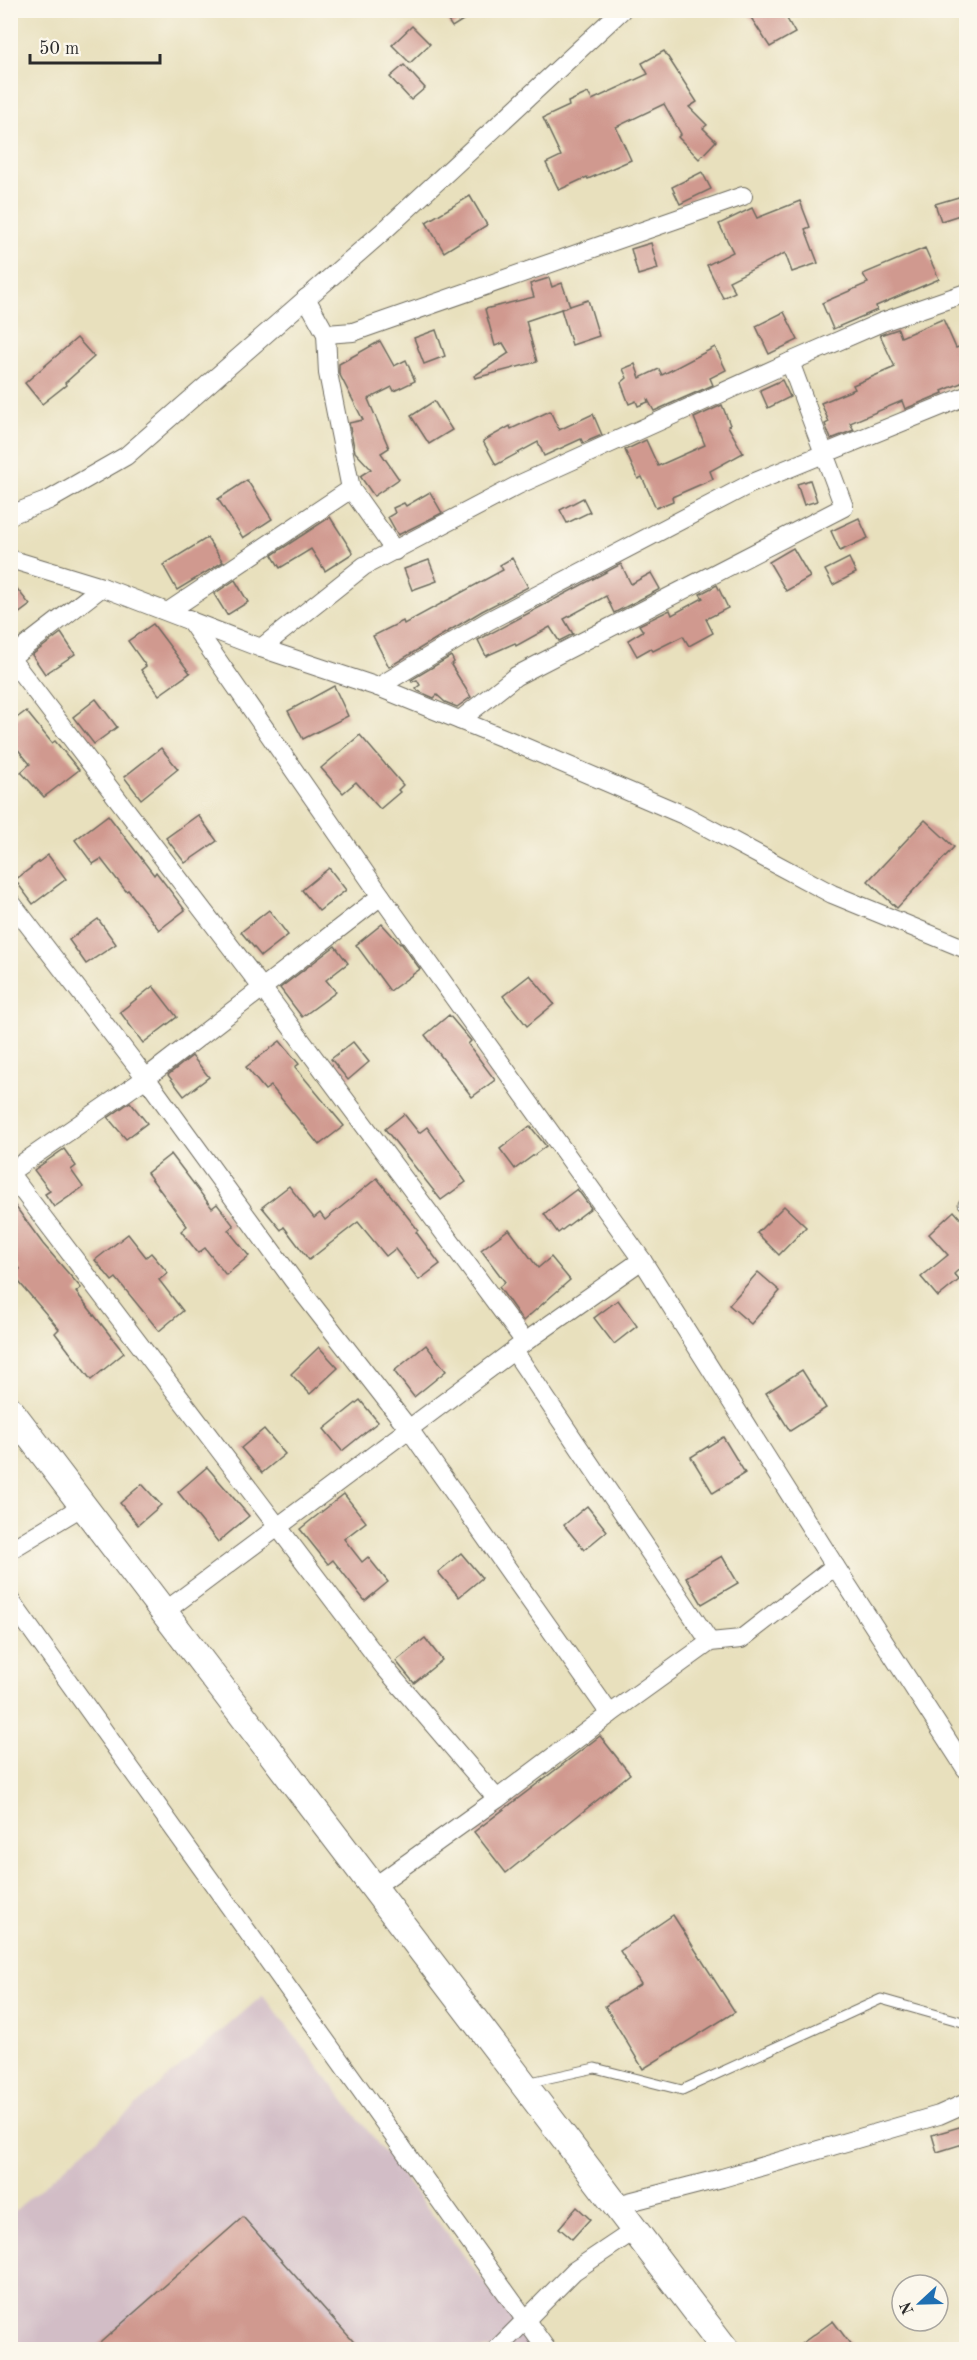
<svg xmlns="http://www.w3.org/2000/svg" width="977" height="2360" font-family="'Old Standard TT',serif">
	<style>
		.industrial { fill: #d2bdc6 }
		.building { fill: #d0998f }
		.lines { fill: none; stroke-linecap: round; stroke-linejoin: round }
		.service-casing { stroke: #6d6a5e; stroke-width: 11 }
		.minor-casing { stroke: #6d6a5e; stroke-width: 20 }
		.secondary-casing { stroke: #6d6a5e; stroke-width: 29 }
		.service { stroke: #fff; stroke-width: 9 }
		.minor { stroke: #fff; stroke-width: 18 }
		.secondary { stroke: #fff; stroke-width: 27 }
	</style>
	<rect width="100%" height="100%" fill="#fbf7ec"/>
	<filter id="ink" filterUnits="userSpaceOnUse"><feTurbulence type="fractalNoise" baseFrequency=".0167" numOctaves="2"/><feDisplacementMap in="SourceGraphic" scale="12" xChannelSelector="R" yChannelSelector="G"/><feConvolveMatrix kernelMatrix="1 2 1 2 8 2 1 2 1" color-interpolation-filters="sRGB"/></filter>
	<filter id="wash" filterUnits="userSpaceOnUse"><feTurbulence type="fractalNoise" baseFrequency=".008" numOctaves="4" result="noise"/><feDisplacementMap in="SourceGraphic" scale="24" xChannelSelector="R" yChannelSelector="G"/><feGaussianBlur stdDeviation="1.35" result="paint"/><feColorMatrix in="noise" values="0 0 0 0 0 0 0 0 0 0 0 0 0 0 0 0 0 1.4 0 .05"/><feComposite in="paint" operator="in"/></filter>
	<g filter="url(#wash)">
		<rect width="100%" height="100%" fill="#e8e0bd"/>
		<path class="industrial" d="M263,1995L536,2349H11L10,2215Z"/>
		<g id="blocks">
			<g class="building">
				<path d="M441,10H479L452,27Z"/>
				<path d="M746,10H782L795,33L770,47Z"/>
				<path d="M412,26L430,44L410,63L392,45Z"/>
				<path d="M664,51L697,102L689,107L707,125L703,128L716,141L699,159L678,137L681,134L664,104L616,127L631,160L588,179L587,177L559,190L546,163L561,156L543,118L569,106L568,102L588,93L592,100L648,74L642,63Z"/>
				<path d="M404,65L425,88L411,100L390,77Z"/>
				<path d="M702,172L711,189L680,204L672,187Z"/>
				<path d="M470,196L487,225L444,252L426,222Z"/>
				<path d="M962,196L966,213L941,221L935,204Z"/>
				<path d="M800,201L810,227L805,229L818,263L792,272L785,253L729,281L735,292L723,298L707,265L733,252L719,224L752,208L757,218Z"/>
				<path d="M651,243L658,269L638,275L631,249Z"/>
				<path d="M925,248L939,279L876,306L877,310L833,329L822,303L868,283L863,274Z"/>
				<path d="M549,278L552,287L562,283L570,306L526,321L537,362L475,378L474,376L509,353L503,343L495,346L485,309L534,297L530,284Z"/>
				<path d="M588,300L599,336L572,345L561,309Z"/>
				<path d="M784,312L798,340L769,354L756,326Z"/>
				<path d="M943,319L956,348L966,344V381L942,391L943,393L905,409L902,401L850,423L854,430L831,439L825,424L829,422L821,403L855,389L853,385L895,367L880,335L898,329L901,337Z"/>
				<path d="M436,330L445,356L424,364L414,338Z"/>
				<path d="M77,338L94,357L65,383L66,385L42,404L25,383Z"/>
				<path d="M380,341L394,366L406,360L415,381L394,391L392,387L368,399L389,448L381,453L399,479L374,496L360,476L371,469L355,452L349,423L363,420L339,373V364Z"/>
				<path d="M715,347L726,370L710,378L713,385L654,411L647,398L648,402L638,406L636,401L629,404L621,383L627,378L623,369L635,364L640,378L659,369L662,375Z"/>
				<path d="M782,380L790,397L768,408L760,390Z"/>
				<path d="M434,401L452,430L429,444L411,416Z"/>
				<path d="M722,405L730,425L728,426L743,453L710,471L713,479L672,497L673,501L656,508L642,477L638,479L625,450L646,440L658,466L705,445L694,418Z"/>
				<path d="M550,411L559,430L593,414L602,435L583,443L581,439L544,456L538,442L496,465L483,441L510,426L511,429Z"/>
				<path d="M247,480L272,519L243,538L218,499Z"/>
				<path d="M810,480L817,501L804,505L797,484Z"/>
				<path d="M430,492L442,513L398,535L388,517L395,513L393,508L404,503L406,506Z"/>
				<path d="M583,498L590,512L567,523L560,510Z"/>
				<path d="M330,517L353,553L325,571L311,549L280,568L272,555Z"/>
				<path d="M859,518L868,538L840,551L831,531Z"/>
				<path d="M207,538L223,562L177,590L163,565Z"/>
				<path d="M793,548L810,577L786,591L769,562Z"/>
				<path d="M512,558L528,587L482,611L389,667L373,636L403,621L404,624L503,570L500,565Z"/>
				<path d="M849,558L856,573L833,585L825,570Z"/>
				<path d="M429,560L437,581L412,590L404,569Z"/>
				<path d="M621,564L631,584L651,573L660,589L614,613L606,596L564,619L573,634L559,641L550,627L516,646L515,643L486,656L478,640Z"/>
				<path d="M10,580L30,605L10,620Z"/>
				<path d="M235,580L248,602L227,615L214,594Z"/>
				<path d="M717,585L728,608L706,619L713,633L689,646L683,636L653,651L651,648L637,656L628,640L643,631L639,625L670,610L672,615L703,598L700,594Z"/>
				<path d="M153,624L190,673L159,695L141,670L146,666L128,641Z"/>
				<path d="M61,633L75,654L45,674L32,655Z"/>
				<path d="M451,656L454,662L451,665L471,697L457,707L445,702L437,695L434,698L418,691L416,688L420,685L417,680L412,682L411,680Z"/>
				<path d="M334,686L348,716L303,739L288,711Z"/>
				<path d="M96,699L117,727L94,744L73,717Z"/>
				<path d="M26,711L52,743L55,741L79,770L44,797L21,772L30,764L10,740V723Z"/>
				<path d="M360,735L403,785L398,790L400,792L380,809L356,782L343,793L321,768Z"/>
				<path d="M161,748L178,769L141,799L124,777Z"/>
				<path d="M108,815L154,875L156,872L185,910L159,930L128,890L126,891L101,859L93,864L75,840Z"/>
				<path d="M198,815L217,841L185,863L166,838Z"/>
				<path d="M925,820L954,847L897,908L868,881Z"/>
				<path d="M48,855L66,879L33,904L15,880Z"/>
				<path d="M329,868L346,890L319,911L302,890Z"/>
				<path d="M269,910L288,935L261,956L241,932Z"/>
				<path d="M98,919L116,944L86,964L69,940Z"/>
				<path d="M382,924L400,944L401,943L420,969L390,991L356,945Z"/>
				<path d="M335,946L348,963L326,980L336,992L302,1017L280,988Z"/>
				<path d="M530,975L554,1004L527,1026L503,996Z"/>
				<path d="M153,986L177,1017L143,1043L120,1012Z"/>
				<path d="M449,1015L471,1041L468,1044L495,1080L472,1097L425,1035Z"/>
				<path d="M280,1041L299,1064L295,1067L344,1126L319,1145L271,1086L265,1090L246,1067Z"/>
				<path d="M353,1042L369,1062L348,1080L331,1059Z"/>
				<path d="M192,1056L209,1077L184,1096L168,1075Z"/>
				<path d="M130,1102L147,1123L126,1139L108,1118Z"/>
				<path d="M404,1114L419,1133L427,1127L466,1182L441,1200L385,1129Z"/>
				<path d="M530,1126L546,1146L515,1169L500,1149Z"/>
				<path d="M64,1149L76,1166L71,1170L83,1187L54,1207L45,1194L50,1191L34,1170Z"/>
				<path d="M171,1154L212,1208L217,1204L234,1226L228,1230L249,1256L226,1275L205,1248L198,1253L181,1231L187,1226L147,1173Z"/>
				<path d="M377,1178L418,1230L416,1232L440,1264L419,1280L395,1249L386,1256L358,1222L309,1260L284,1227L281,1230L262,1207L289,1186L314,1218L320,1213L325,1220Z"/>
				<path d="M577,1189L591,1208L558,1233L544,1214Z"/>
				<path d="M10,1199L43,1244L81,1288L76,1292L124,1353L91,1380L55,1333L59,1329L13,1275L20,1269L10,1257Z"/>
				<path d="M784,1206L806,1227L779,1255L757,1233Z"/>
				<path d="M954,1211L966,1225V1263L954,1274L959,1280L938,1297L921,1277L948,1255L929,1234Z"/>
				<path d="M509,1229L538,1268L551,1257L570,1280L523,1321L499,1287L505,1282L481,1250Z"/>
				<path d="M128,1234L146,1257L151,1253L168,1273L159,1280L183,1311L159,1331L116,1278L112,1281L95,1260Z"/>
				<path d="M758,1272L780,1291L751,1324L729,1305Z"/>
				<path d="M618,1300L637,1326L614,1344L594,1318Z"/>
				<path d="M426,1345L446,1371L414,1397L394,1371Z"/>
				<path d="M319,1347L338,1368L310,1394L291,1374Z"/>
				<path d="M802,1370L826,1408L790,1431L766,1393Z"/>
				<path d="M360,1400L378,1422L342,1451L324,1429Z"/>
				<path d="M264,1429L285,1454L262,1473L241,1448Z"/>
				<path d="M723,1437L745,1473L713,1493L691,1457Z"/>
				<path d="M207,1467L249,1516L218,1542L178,1492Z"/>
				<path d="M142,1484L161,1505L138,1525L120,1503Z"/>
				<path d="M344,1494L366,1522L344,1539L362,1562L368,1557L388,1582L365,1601L333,1560L328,1564L300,1529Z"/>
				<path d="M587,1506L607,1531L584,1550L564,1525Z"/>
				<path d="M461,1553L482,1578L459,1597L438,1572Z"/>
				<path d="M722,1556L738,1583L702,1604L686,1577Z"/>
				<path d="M425,1638L442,1660L414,1683L396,1661Z"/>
				<path d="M600,1736L630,1774L506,1873L474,1832Z"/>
				<path d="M673,1915L735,2012L643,2069L605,2006L641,1984L620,1951Z"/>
				<path d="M966,2125V2143L937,2152L932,2135Z"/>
				<path d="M577,2207L590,2219L572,2239L559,2228Z"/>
				<path d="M243,2217L360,2349H93Z"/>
				<path d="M833,2321L854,2349H794Z"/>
			</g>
		</g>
	</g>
	<g filter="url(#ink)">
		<use href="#blocks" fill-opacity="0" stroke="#6d6a5e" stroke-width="1.5"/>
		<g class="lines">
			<g class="service-casing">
				<g id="service">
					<path d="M963,1204L966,1200"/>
					<path d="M526,2083L595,2068L682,2090L881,1999L966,2023"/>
				</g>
			</g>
			<g class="minor-casing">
				<g id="minor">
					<path d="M306,298L326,334L328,373L351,489L395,551"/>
					<path d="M326,334L353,332L743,196"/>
					<path d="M10,515L49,500L126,456L387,228L622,10"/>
					<path d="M10,559L102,587L261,648L378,687L506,739L686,816L832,894L966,949"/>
					<path d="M169,611L351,489"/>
					<path d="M189,619L381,896L642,1260L835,1566L741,1639L710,1642L610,1714"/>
					<path d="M261,648L364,566L518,485L790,362L882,322L966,293"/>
					<path d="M10,658L263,989L525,1342"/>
					<path d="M10,658L102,587"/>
					<path d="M378,687L488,621L750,484L966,396"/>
					<path d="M460,720L516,676L844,507L790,362"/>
					<path d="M10,901L146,1078L293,1280L409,1429L610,1714L497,1799L374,1887"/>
					<path d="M10,1172L146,1078L381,896"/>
					<path d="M10,1174L385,1668L497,1799"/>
					<path d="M514,1351L710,1642"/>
					<path d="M10,1550L83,1506"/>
					<path d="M835,1566L966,1769"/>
					<path d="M10,1600L547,2350"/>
					<path d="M164,1612L525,1342L642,1260"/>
					<path d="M617,2205L722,2178L939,2115L966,2103"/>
					<path d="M496,2350L574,2271L635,2230"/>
				</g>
			</g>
			<g class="secondary-casing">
				<path id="secondary" d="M10,1410L726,2350"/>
			</g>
			<use href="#service" class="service"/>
			<use href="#minor" class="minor"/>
			<use href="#secondary" class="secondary"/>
		</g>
	</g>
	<rect width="977" height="2360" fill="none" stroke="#fbf7ec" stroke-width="36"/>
	<g transform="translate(920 2303) rotate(248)"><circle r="28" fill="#fbf7ec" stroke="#a8a59f" stroke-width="1.5"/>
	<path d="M0-4.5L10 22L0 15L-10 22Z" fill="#1f6fb2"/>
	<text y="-9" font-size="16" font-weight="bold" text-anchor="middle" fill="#2b2b2b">N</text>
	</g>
	<path d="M30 54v9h130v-9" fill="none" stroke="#2b2b2b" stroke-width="3"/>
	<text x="39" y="54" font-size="18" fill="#2b2b2b" stroke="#fbf7ec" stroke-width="4.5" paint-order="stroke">50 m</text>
</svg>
